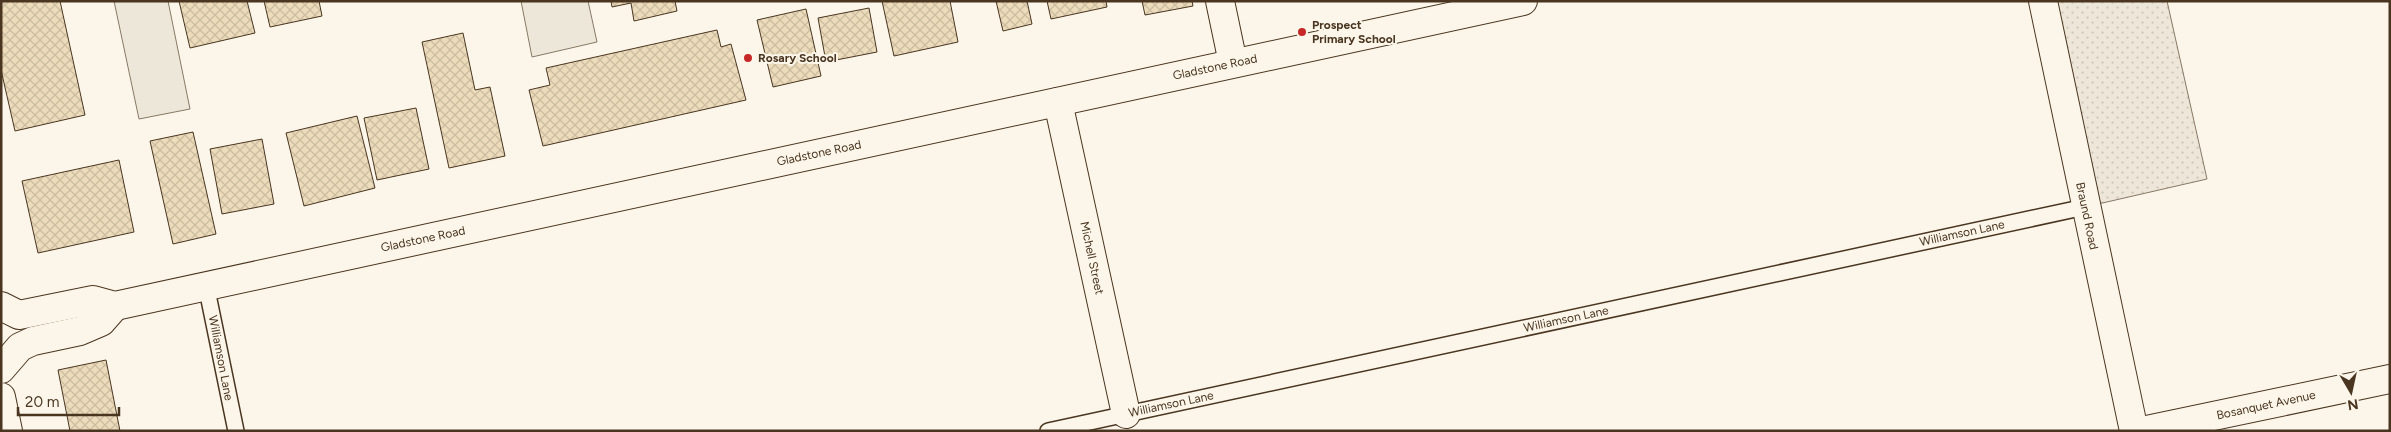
<svg xmlns="http://www.w3.org/2000/svg" width="2391" height="432" font-family="Figtree,sans-serif">
	<style>
		.park { fill: url(#park-dots); stroke: #887966 }
		.parking { fill: #ede7d9; stroke: #887966 }
		.building { fill: url(#building-cross-hatch); stroke: #4a3520 }
		.lines { fill: none; stroke-linecap: round; stroke-linejoin: round }
		.service-casing { stroke: #4a3520; stroke-width: 18 }
		.minor-casing { stroke: #4a3520; stroke-width: 30 }
		.secondary-casing { stroke: #4a3520; stroke-width: 30 }
		.service { stroke: #fbf6e9; stroke-width: 15 }
		.minor { stroke: #fbf6e9; stroke-width: 28 }
		.secondary { stroke: #fbf6e9; stroke-width: 28 }
		.poi-dot { fill: #c62828; stroke: #fbf6e9; stroke-width: 2 }
		.labels { text-anchor: middle; stroke-width: 4; stroke-linejoin: round; paint-order: stroke }
		.poi-label { font-size: 12px; font-weight: bold; fill: #4a3520; stroke: #fbf6e9; text-anchor: start }
		.street-label { font-size: 12px; fill: #4a3520; stroke: #fbf6e9 }
	</style>
	<defs>
		<pattern id="park-dots" width="8" height="8" patternUnits="userSpaceOnUse" patternTransform="scale(1.25)"><rect width="8" height="8" fill="#ede6d9"/><path d="M2 2h.1M6 6h.1" fill="none" stroke="#cdc6ba" stroke-width="1.8" stroke-linecap="round"/></pattern>
		<pattern id="building-cross-hatch" width="8" height="8" patternUnits="userSpaceOnUse" patternTransform="scale(1.25)"><rect width="8" height="8" fill="#ecdcbc"/><path d="M0 0l8 8M0 8l8-8" fill="none" stroke="#ccbda1"/></pattern>
	</defs>
	<rect width="100%" height="100%" fill="#fbf6e9"/>
	<path class="park" d="M2043,1H2167L2207,179L2085,207Z"/>
	<g class="parking">
		<path d="M114,1H168L190,109L139,119Z"/>
		<path d="M521,1H588L597,42L532,57Z"/>
	</g>
	<g class="building">
		<path d="M1,1H60L85,115L15,131L1,70Z"/>
		<path d="M179,1H247L255,33L190,48Z"/>
		<path d="M264,1H319L322,16L270,27Z"/>
		<path d="M611,1H675L677,11L634,21L631,3L612,7Z"/>
		<path d="M882,1H950L958,42L894,56Z"/>
		<path d="M996,1H1027L1032,24L1003,31Z"/>
		<path d="M1047,1H1106L1107,7L1051,19Z"/>
		<path d="M1142,1H1192L1193,6L1145,15Z"/>
		<path d="M869,8L877,52L826,62L818,18Z"/>
		<path d="M806,9L821,76L773,87L757,20Z"/>
		<path d="M717,30L721,47L731,44L746,100L543,146L529,90L550,85L546,68Z"/>
		<path d="M463,33L475,90L490,87L505,156L449,168L422,42Z"/>
		<path d="M416,108L429,169L377,180L364,118Z"/>
		<path d="M357,116L375,188L304,206L286,133Z"/>
		<path d="M193,132L216,234L173,244L150,141Z"/>
		<path d="M262,139L274,204L222,214L210,149Z"/>
		<path d="M119,160L134,232L38,253L22,181Z"/>
		<path d="M106,360L120,431H70L58,370Z"/>
	</g>
	<g class="lines">
		<g class="service-casing">
			<g id="service">
				<path d="M206,285L236,431"/>
				<path d="M1048,431L2085,207"/>
			</g>
		</g>
		<g class="minor-casing">
			<g id="minor">
				<path d="M1220,1L1233,63"/>
				<path d="M2043,1L2134,431"/>
				<path d="M1058,102L1126,414"/>
				<path d="M1,306L19,315L93,300L115,306L1523,1"/>
				<path d="M1,369L20,347L33,341L80,331L101,322L115,306"/>
				<path d="M2142,431L2390,379"/>
			</g>
		</g>
		<g class="secondary-casing">
			<path id="secondary" d="M1,397L8,431"/>
		</g>
		<use href="#service" class="service"/>
		<use href="#minor" class="minor"/>
		<use href="#secondary" class="secondary"/>
	</g>
	<g class="poi-dot">
		<circle cx="1302" cy="32" r="5"/>
		<circle cx="748" cy="58" r="5"/>
	</g>
	<g class="labels">
		<g class="poi-label">
			<text x="1312" y="29">Prospect<tspan x="1312" dy="14">Primary School</tspan></text>
			<text x="758" y="62">Rosary School</text>
		</g>
		<g class="street-label">
			<text transform="translate(1215 67) rotate(-12)" y="4">Gladstone Road</text>
			<text transform="translate(819 153) rotate(-12)" y="4">Gladstone Road</text>
			<text transform="translate(2087 216) rotate(78)" y="4">Braund Road</text>
			<text transform="translate(1962 233) rotate(-12)" y="4">Williamson Lane</text>
			<text transform="translate(423 239) rotate(-12)" y="4">Gladstone Road</text>
			<text transform="translate(1092 258) rotate(78)" y="4">Michell Street</text>
			<text transform="translate(1566 319) rotate(-12)" y="4">Williamson Lane</text>
			<text transform="translate(221 358) rotate(79)" y="4">Williamson Lane</text>
			<text transform="translate(1171 404) rotate(-12)" y="4">Williamson Lane</text>
			<text transform="translate(2266 405) rotate(-12)" y="4">Bosanquet Avenue</text>
		</g>
	</g>
	<rect width="2391" height="432" fill="none" stroke="#4a3520" stroke-width="5"/>
	<g transform="translate(2351 392) rotate(171)" stroke="#fbf6e9" stroke-width="4" paint-order="stroke">
	<path d="M0-4L9 19L0 12L-9 19Z" fill="#4a3520"/>
	<text y="-8" font-size="14" font-weight="bold" text-anchor="middle" fill="#4a3520">N</text>
	</g>
	<path d="M18 407v8h101v-8" fill="none" stroke="#4a3520" stroke-width="2.5"/>
	<text x="25" y="407" font-size="15" fill="#4a3520" stroke="#fbf6e9" stroke-width="4" paint-order="stroke">20 m</text>
</svg>
